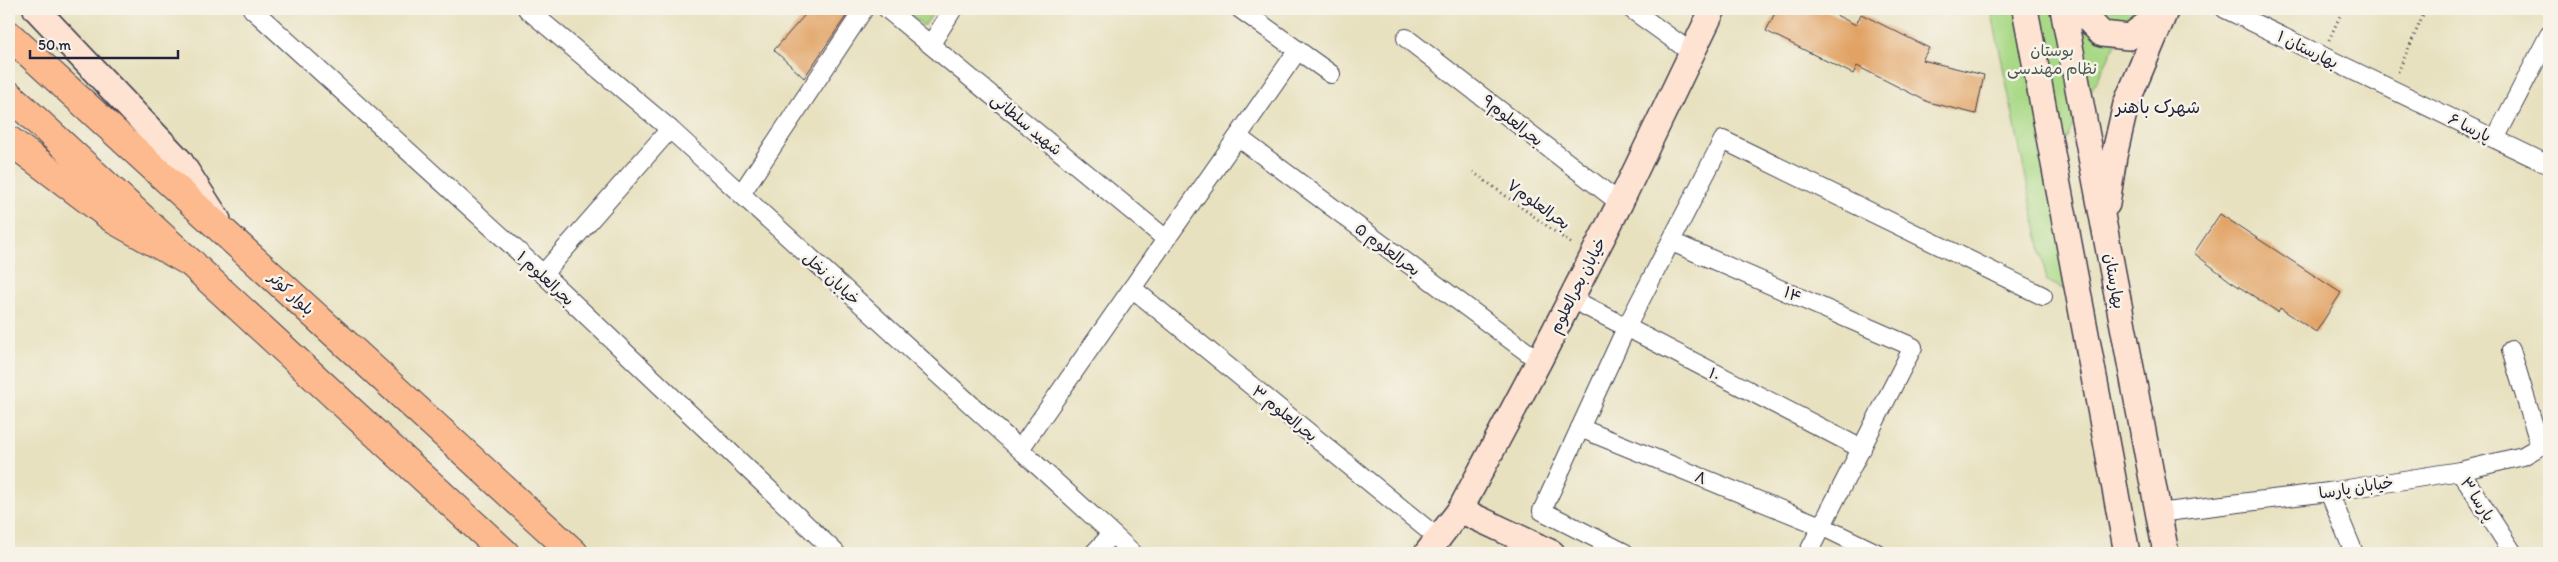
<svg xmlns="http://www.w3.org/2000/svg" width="2558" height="562" font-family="Itim,'Playpen Sans Arabic',sans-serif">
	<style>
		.green { fill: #a9d986; stroke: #667e60 }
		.building { fill: #e1a263 }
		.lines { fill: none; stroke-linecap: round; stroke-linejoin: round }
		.street-casing { stroke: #403f4f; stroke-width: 20 }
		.secondary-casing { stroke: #403f4f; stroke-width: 28 }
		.primary-casing { stroke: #403f4f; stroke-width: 30 }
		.highway-casing { stroke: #403f4f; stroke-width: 30 }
		.path { stroke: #403f4f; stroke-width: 3; stroke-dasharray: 1 4; stroke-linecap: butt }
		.street { stroke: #fff; stroke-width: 18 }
		.secondary { stroke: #fee3d2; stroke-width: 25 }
		.primary { stroke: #fcba8e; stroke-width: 28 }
		.highway { stroke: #fcba8e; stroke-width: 28 }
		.labels { text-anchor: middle; stroke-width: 5; stroke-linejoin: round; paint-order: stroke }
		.street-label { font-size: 16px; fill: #22223b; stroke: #f7f3e8 }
		.park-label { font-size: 16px; fill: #4a5952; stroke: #f7f3e8 }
		.neighbourhood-label { font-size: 18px; fill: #22223b; stroke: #f7f3e8 }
	</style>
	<rect width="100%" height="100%" fill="#f7f3e8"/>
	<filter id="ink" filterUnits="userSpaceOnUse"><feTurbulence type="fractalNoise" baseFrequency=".02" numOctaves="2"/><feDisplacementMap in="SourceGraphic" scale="10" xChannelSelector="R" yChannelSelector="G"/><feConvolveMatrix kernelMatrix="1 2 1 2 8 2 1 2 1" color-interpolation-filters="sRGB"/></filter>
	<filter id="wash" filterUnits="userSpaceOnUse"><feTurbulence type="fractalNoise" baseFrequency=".0096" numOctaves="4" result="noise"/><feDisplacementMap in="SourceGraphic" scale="20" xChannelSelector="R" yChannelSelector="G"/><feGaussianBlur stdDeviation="1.12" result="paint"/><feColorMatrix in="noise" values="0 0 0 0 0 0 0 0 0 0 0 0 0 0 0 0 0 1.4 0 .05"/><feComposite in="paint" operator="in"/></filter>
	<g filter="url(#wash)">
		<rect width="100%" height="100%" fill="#e7e1bf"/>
		<g class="green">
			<path d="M904,9H936L924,26Z"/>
			<path d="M1991,9H2134L2054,162L2077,296L2047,281Z"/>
		</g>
		<g id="blocks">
			<g class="building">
				<path d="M810,9H851L804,78L774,50Z"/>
				<path d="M1777,9H1824L1856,25L1861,14L1929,48L1922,60L1984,75L1976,114L1928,102L1857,66L1853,74L1766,31Z"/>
				<path d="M2220,214L2341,293L2316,332L2280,308L2278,312L2230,281L2194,253Z"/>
			</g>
		</g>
	</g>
	<g filter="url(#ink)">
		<use href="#blocks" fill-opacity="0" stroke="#403f4f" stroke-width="1"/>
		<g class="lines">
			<g class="street-casing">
				<g id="street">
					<path d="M252,9L543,274L836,553"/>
					<path d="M527,9L670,129L1133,553"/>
					<path d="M887,9L1166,239"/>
					<path d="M1240,9L1331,74"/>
					<path d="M1631,9L1692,53"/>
					<path d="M2225,9L2549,165"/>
					<path d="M1406,38L1620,203"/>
					<path d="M931,44L953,9"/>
					<path d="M1238,137L1539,361"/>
					<path d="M2495,139L2549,35"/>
					<path d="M741,194L864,9"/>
					<path d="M1672,242L1913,347L1808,553"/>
					<path d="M543,274L670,129"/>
					<path d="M1132,288L1439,539"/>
					<path d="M1570,298L1862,449"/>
					<path d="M2511,350L2540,446"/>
					<path d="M1580,428L1821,526L1877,553"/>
					<path d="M1020,449L1298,50"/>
					<path d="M2460,471L2513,553"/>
					<path d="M2329,492L2354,553"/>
					<path d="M2158,513L2329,492L2460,471L2523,456L2549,441"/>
					<path d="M1094,553L1112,534"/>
					<path d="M1625,553L1542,511L1626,328L1723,140L2043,296"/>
				</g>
			</g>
			<g class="secondary-casing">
				<g id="secondary">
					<path d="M36,9L180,161L218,220"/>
					<path d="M2025,9L2127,553"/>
					<path d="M2063,9L2166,553"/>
					<path d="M2078,9L2102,34L2129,37L2164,12"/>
					<path d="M2107,204L2114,156L2126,104L2166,9"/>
					<path d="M1460,510L1552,553"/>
					<path d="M1427,553L1460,510L1539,361L1620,203L1713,9"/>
				</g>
			</g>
			<g class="primary-casing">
				<g id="primary">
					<path d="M9,35L574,553"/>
					<path d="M9,95L505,553"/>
				</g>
			</g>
			<g class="highway-casing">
				<path id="highway" d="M9,140L116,221L193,264"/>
			</g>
			<g class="path">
				<path d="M2329,40L2343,9"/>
				<path d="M2398,72L2426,9"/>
				<path d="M1473,172L1573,245"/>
			</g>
			<use href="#street" class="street"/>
			<use href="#secondary" class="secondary"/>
			<use href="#primary" class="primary"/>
			<use href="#highway" class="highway"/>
		</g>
	</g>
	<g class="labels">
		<g class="street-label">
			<text transform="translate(2308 49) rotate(26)" y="6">بهارستان ۱</text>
			<text transform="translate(1513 120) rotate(38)" y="6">بحرالعلوم۹</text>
			<text transform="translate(1027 124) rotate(40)" y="6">شهید سلطانی</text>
			<text transform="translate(2470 127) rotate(26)" y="6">پارسا ۶</text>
			<text transform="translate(1539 204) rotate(36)" y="6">بحرالعلوم۷</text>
			<text transform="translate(1388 249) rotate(37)" y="6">بحرالعلوم ۵</text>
			<text transform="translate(546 278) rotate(43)" y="6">بحرالعلوم ۱</text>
			<text transform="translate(832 278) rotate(42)" y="6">خیابان نخل</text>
			<text transform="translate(2115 281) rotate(80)" y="6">بهارستان</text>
			<text transform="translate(1577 285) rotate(-63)" y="6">خیابان بحرالعلوم</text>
			<text transform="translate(292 293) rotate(43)" y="6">بلوار کوثر</text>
			<text transform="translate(1793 294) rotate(23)" y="6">۱۴</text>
			<text transform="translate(1715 374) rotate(27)" y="6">۱۰</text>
			<text transform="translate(1285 413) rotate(39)" y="6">بحرالعلوم ۳</text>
			<text transform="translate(1701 477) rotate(22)" y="6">۸</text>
			<text transform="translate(2356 487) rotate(-9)" y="6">خیابان پارسا</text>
			<text transform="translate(2478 499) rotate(57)" y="6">پارسا ۳</text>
		</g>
		<g class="park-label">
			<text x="2052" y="56">بوستان<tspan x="2052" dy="18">نظام مهندسی</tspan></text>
		</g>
		<g class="neighbourhood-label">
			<text x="2158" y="113">شهرک باهنر</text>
		</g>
	</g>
	<rect width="2558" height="562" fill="none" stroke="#f7f3e8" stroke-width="30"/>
	<path d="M30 50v8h148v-8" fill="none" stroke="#22223b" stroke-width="2.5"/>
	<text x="38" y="50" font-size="15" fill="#22223b" stroke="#f7f3e8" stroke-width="4" paint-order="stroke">50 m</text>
</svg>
